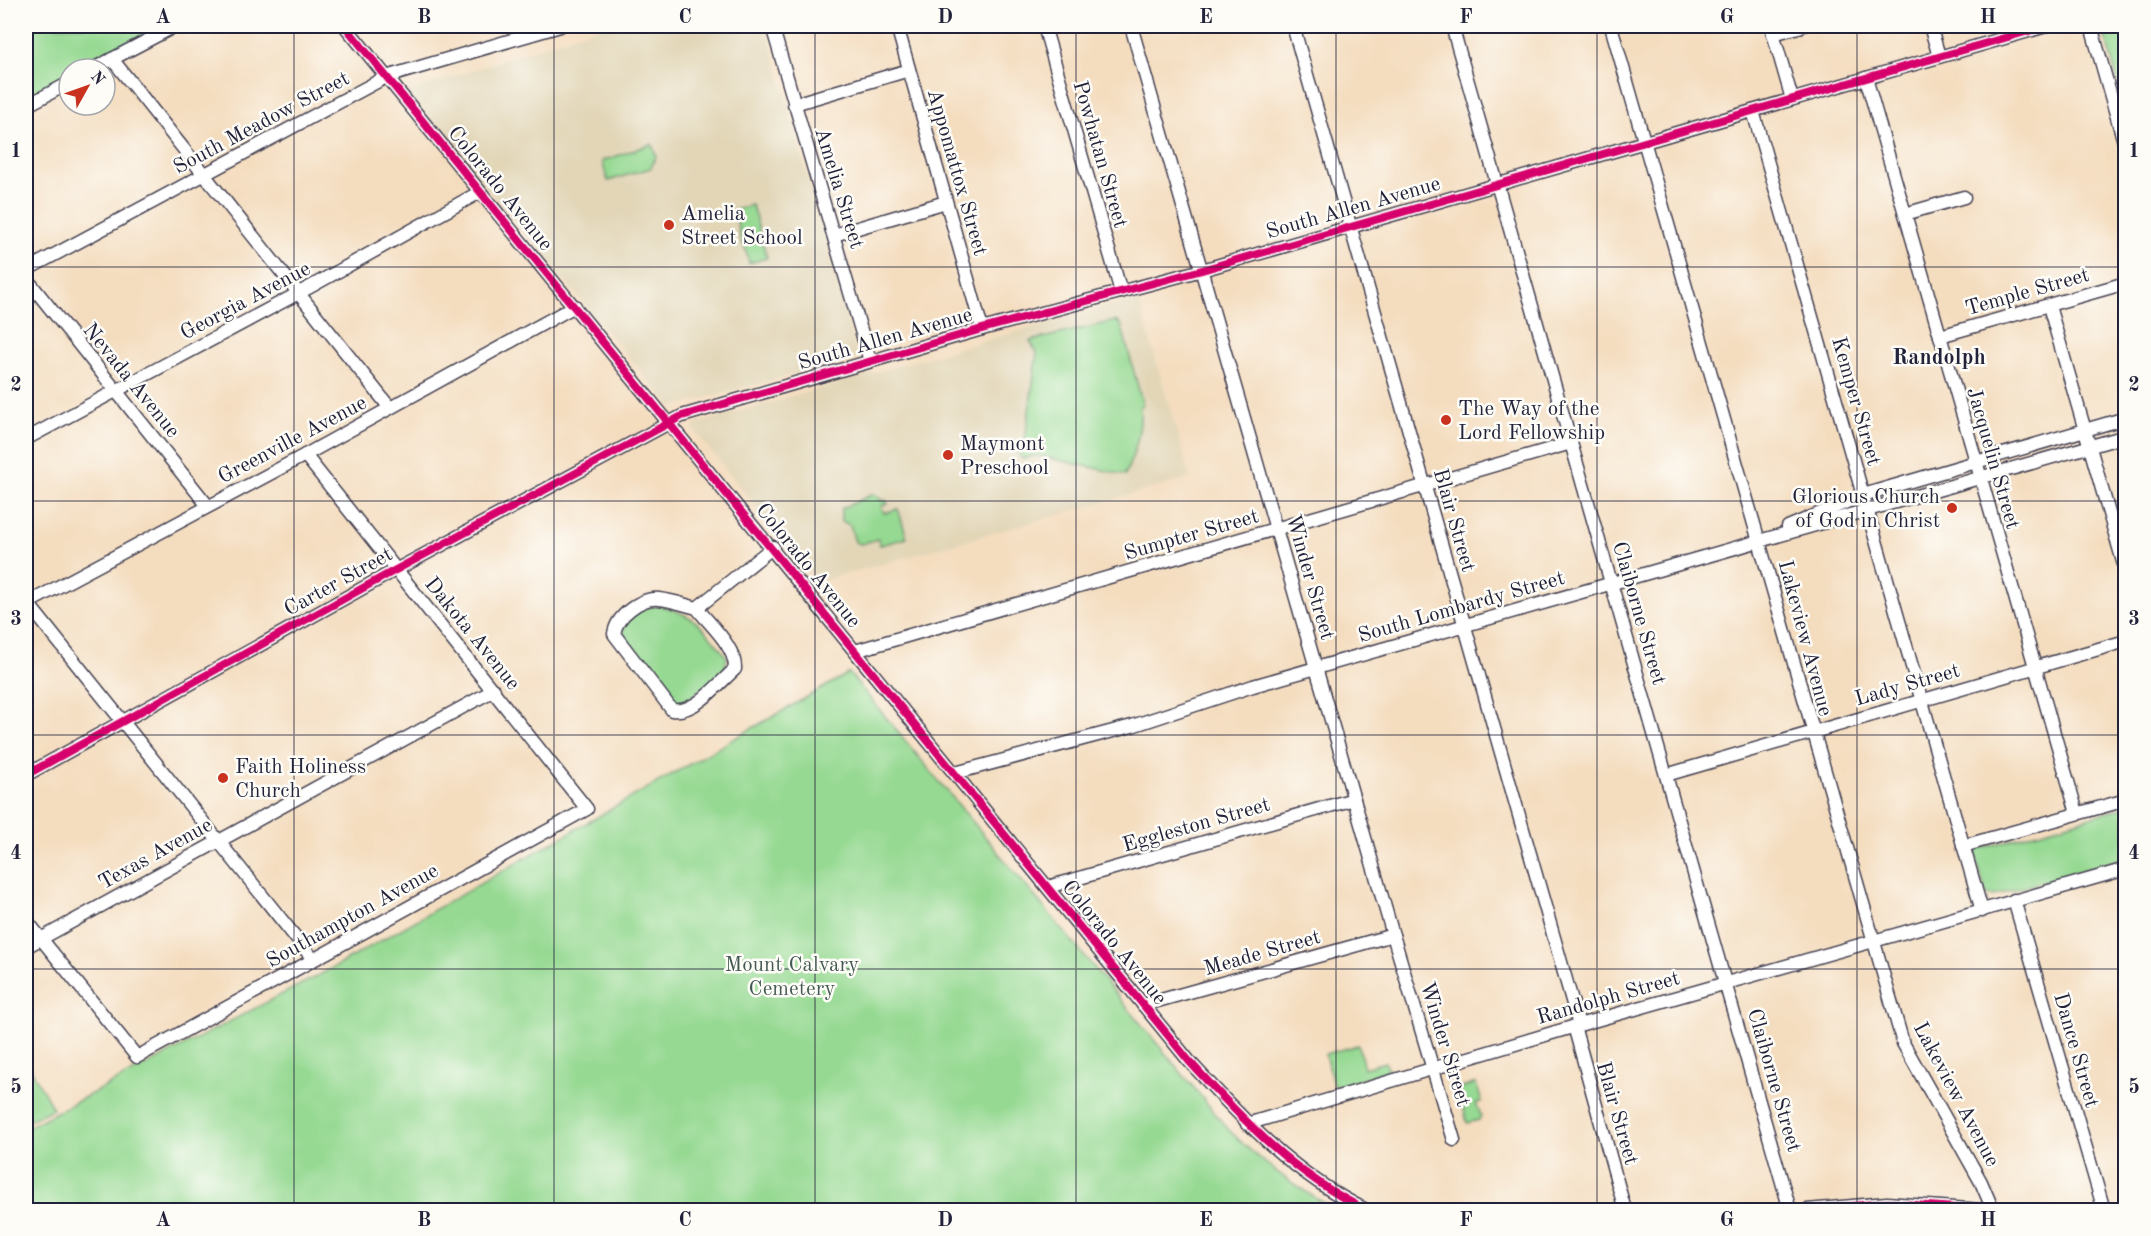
<svg xmlns="http://www.w3.org/2000/svg" width="2151" height="1236" font-family="'Old Standard TT',serif">
	<style>
		.built { fill: #e2d6b7 }
		.green { fill: #95d992; stroke: #5c7e66; stroke-width: 1.5 }
		.lines { fill: none; stroke-linecap: round; stroke-linejoin: round }
		.minor-casing { stroke: #423e4f; stroke-width: 15 }
		.minor { stroke: #fff; stroke-width: 12 }
		.cycleway-casing { stroke: #fdfcf7; stroke-width: 11 }
		.cycleway { stroke: #d6006c; stroke-width: 8 }
		.grid { fill: none; stroke: #22223b; stroke-width: 1.5; stroke-opacity: 0.55 }
		.poi-dot { fill: #c8321e; stroke: #fdfcf7; stroke-width: 2 }
		.labels { text-anchor: middle; stroke-width: 5; stroke-linejoin: round; paint-order: stroke }
		.street-label { font-size: 21px; fill: #22223b; stroke: #fdfcf7 }
		.poi-label { font-size: 21px; fill: #22223b; stroke: #fdfcf7; text-anchor: start }
		.park-label { font-size: 21px; fill: #445955; stroke: #fdfcf7 }
		.neighbourhood-label { font-size: 22px; font-weight: bold; fill: #22223b; stroke: #fdfcf7 }
		.neatline { fill: none; stroke: #22223b; stroke-width: 2 }
		.grid-label { font-size: 20px; text-anchor: middle; font-weight: bold; fill: #22223b }
	</style>
	<rect width="100%" height="100%" fill="#fdfcf7"/>
	<filter id="ink" filterUnits="userSpaceOnUse"><feTurbulence type="fractalNoise" baseFrequency=".0167" numOctaves="2"/><feDisplacementMap in="SourceGraphic" scale="12" xChannelSelector="R" yChannelSelector="G"/><feConvolveMatrix kernelMatrix="1 2 1 2 8 2 1 2 1" color-interpolation-filters="sRGB"/></filter>
	<filter id="wash" filterUnits="userSpaceOnUse"><feTurbulence type="fractalNoise" baseFrequency=".008" numOctaves="4" result="noise"/><feDisplacementMap in="SourceGraphic" scale="24" xChannelSelector="R" yChannelSelector="G"/><feGaussianBlur stdDeviation="1.35" result="paint"/><feColorMatrix in="noise" values="0 0 0 0 0 0 0 0 0 0 0 0 0 0 0 0 0 1.4 0 .05"/><feComposite in="paint" operator="in"/></filter>
	<g filter="url(#wash)">
		<rect width="100%" height="100%" fill="#f4ddbf"/>
		<g class="built">
			<path d="M603,26H766L858,358L671,407L405,93Z"/>
			<path d="M1138,297L1190,478L817,582L693,429L695,424Z"/>
		</g>
		<g class="green">
			<path d="M26,26H160L83,69H69V77L26,101Z"/>
			<path d="M2102,26H2125V107Z"/>
			<path d="M652,144L656,156L651,168L608,181L602,161Z"/>
			<path d="M752,205L767,258L749,263L744,244H742L734,210Z"/>
			<path d="M1115,321L1121,324L1143,405L1140,406C1142,431 1135,452 1125,475L1036,455L1023,459L1016,451L1025,440L1037,353L1030,341Z"/>
			<path d="M873,494L879,497L881,501L886,500L888,504L881,506L884,513L898,509L907,538L880,545L878,539L861,544L855,542L850,525L841,521V509Z"/>
			<path d="M659,605C699,617 702,626 727,657L725,669L685,703L678,704L671,699L624,640C619,618 639,608 659,605Z"/>
			<path d="M849,673L1229,1130C1259,1161 1299,1190 1337,1210H26V1128L338,965Z"/>
			<path d="M2125,807V858L1993,896L1986,895L1975,853L1979,849Z"/>
			<path d="M1358,1045L1364,1068L1385,1062L1388,1071L1334,1087L1325,1054Z"/>
			<path d="M26,1060L53,1109L26,1122Z"/>
			<path d="M1476,1083L1482,1102L1476,1103L1481,1115L1479,1120L1467,1123L1459,1089Z"/>
		</g>
	</g>
	<g filter="url(#ink)">
		<g class="lines">
			<g class="minor-casing">
				<g id="minor">
					<path d="M345,26L1189,1061C1242,1119 1294,1175 1366,1210"/>
					<path d="M772,26L870,361"/>
					<path d="M897,26L982,329"/>
					<path d="M1044,26L1121,292"/>
					<path d="M1131,26L1393,935L1454,1140"/>
					<path d="M1293,26L1579,1025"/>
					<path d="M1452,26L1790,1210"/>
					<path d="M1611,26L1903,1043L1981,1182L1993,1210"/>
					<path d="M1771,26L1792,99"/>
					<path d="M1930,26L1939,56"/>
					<path d="M2091,26L2126,149"/>
					<path d="M1773,34L1802,26"/>
					<path d="M112,59L390,408"/>
					<path d="M93,69L175,26"/>
					<path d="M1866,78L2077,813"/>
					<path d="M794,104L909,70"/>
					<path d="M26,106L69,83"/>
					<path d="M1753,111L1982,911"/>
					<path d="M1905,214L1964,197"/>
					<path d="M834,235L946,202"/>
					<path d="M26,270L386,77L560,26"/>
					<path d="M26,278L208,506"/>
					<path d="M2049,306L2126,572"/>
					<path d="M1940,336L2126,283"/>
					<path d="M26,439L310,287L480,192"/>
					<path d="M1788,527L1863,495L2126,418"/>
					<path d="M26,601L313,959"/>
					<path d="M26,604L305,455L575,306"/>
					<path d="M697,608C710,625 736,647 735,669C719,683 695,714 672,710L614,634C616,617 640,597 659,599C671,600 685,605 697,608L773,547"/>
					<path d="M855,651L1571,443"/>
					<path d="M955,773L1132,726L1253,686L2126,436"/>
					<path d="M26,775L390,573L682,416L982,329L1202,270L2046,26"/>
					<path d="M1666,775L2126,641"/>
					<path d="M1963,846L2126,800"/>
					<path d="M1048,887L1354,799"/>
					<path d="M2014,900L2104,1210"/>
					<path d="M26,920L137,1057L587,809L305,455"/>
					<path d="M26,947L494,690"/>
					<path d="M1143,1005L1393,935"/>
					<path d="M1574,1026L1625,1210"/>
					<path d="M1247,1124L1579,1025L2126,869"/>
					<path d="M1807,1210L1887,1203L1982,1210"/>
				</g>
			</g>
			<use href="#minor" class="minor"/>
			<g class="cycleway-casing">
				<g id="cycleway">
					<path d="M345,26L1189,1061C1242,1119 1294,1175 1366,1210"/>
					<path d="M26,775L390,573L682,416L982,329L1202,270L2046,26"/>
					<path d="M1807,1210L1887,1203L1982,1210"/>
				</g>
			</g>
			<use href="#cycleway" class="cycleway"/>
		</g>
	</g>
	<path class="grid" d="M294,26V1210M554,26V1210M815,26V1210M1076,26V1210M1336,26V1210M1597,26V1210M1857,26V1210M26,267H2126M26,501H2126M26,735H2126M26,969H2126"/>
	<g class="poi-dot">
		<circle cx="669" cy="225" r="6"/>
		<circle cx="1446" cy="420" r="6"/>
		<circle cx="948" cy="455" r="6"/>
		<circle cx="1952" cy="508" r="6"/>
		<circle cx="223" cy="778" r="6"/>
	</g>
	<g class="labels">
		<g class="street-label">
			<text transform="translate(261 122) rotate(-28)" y="7">South Meadow Street</text>
			<text transform="translate(1101 154) rotate(74)" y="7">Powhatan Street</text>
			<text transform="translate(958 172) rotate(74)" y="7">Appomattox Street</text>
			<text transform="translate(501 188) rotate(51)" y="7">Colorado Avenue</text>
			<text transform="translate(840 188) rotate(73)" y="7">Amelia Street</text>
			<text transform="translate(1353 207) rotate(-16)" y="7">South Allen Avenue</text>
			<text transform="translate(2027 291) rotate(-16)" y="7">Temple Street</text>
			<text transform="translate(245 300) rotate(-28)" y="7">Georgia Avenue</text>
			<text transform="translate(885 338) rotate(-16)" y="7">South Allen Avenue</text>
			<text transform="translate(132 380) rotate(51)" y="7">Nevada Avenue</text>
			<text transform="translate(1857 401) rotate(74)" y="7">Kemper Street</text>
			<text transform="translate(292 439) rotate(-28)" y="7">Greenville Avenue</text>
			<text transform="translate(1994 458) rotate(74)" y="7">Jacquelin Street</text>
			<text transform="translate(1455 520) rotate(74)" y="7">Blair Street</text>
			<text transform="translate(1191 534) rotate(-16)" y="7">Sumpter Street</text>
			<text transform="translate(809 565) rotate(51)" y="7">Colorado Avenue</text>
			<text transform="translate(1311 577) rotate(74)" y="7">Winder Street</text>
			<text transform="translate(338 581) rotate(-29)" y="7">Carter Street</text>
			<text transform="translate(1461 606) rotate(-16)" y="7">South Lombardy Street</text>
			<text transform="translate(1640 613) rotate(74)" y="7">Claiborne Street</text>
			<text transform="translate(473 633) rotate(51)" y="7">Dakota Avenue</text>
			<text transform="translate(1806 638) rotate(75)" y="7">Lakeview Avenue</text>
			<text transform="translate(1907 684) rotate(-16)" y="7">Lady Street</text>
			<text transform="translate(1196 824) rotate(-16)" y="7">Eggleston Street</text>
			<text transform="translate(155 853) rotate(-29)" y="7">Texas Avenue</text>
			<text transform="translate(352 915) rotate(-29)" y="7">Southampton Avenue</text>
			<text transform="translate(1115 942) rotate(51)" y="7">Colorado Avenue</text>
			<text transform="translate(1262 952) rotate(-16)" y="7">Meade Street</text>
			<text transform="translate(1608 997) rotate(-16)" y="7">Randolph Street</text>
			<text transform="translate(1446 1044) rotate(73)" y="7">Winder Street</text>
			<text transform="translate(2077 1050) rotate(74)" y="7">Dance Street</text>
			<text transform="translate(1775 1080) rotate(74)" y="7">Claiborne Street</text>
			<text transform="translate(1957 1094) rotate(62)" y="7">Lakeview Avenue</text>
			<text transform="translate(1618 1113) rotate(74)" y="7">Blair Street</text>
		</g>
		<g class="poi-label">
			<text x="681" y="220">Amelia<tspan x="681" dy="24">Street School</tspan></text>
			<text x="1458" y="415">The Way of the<tspan x="1458" dy="24">Lord Fellowship</tspan></text>
			<text x="960" y="450">Maymont<tspan x="960" dy="24">Preschool</tspan></text>
			<text x="1940" y="503" text-anchor="end">Glorious Church<tspan x="1940" dy="24">of God in Christ</tspan></text>
			<text x="235" y="773">Faith Holiness<tspan x="235" dy="24">Church</tspan></text>
		</g>
		<g class="park-label">
			<text x="792" y="971">Mount Calvary<tspan x="792" dy="24">Cemetery</tspan></text>
		</g>
		<g class="neighbourhood-label">
			<text x="1939" y="364">Randolph</text>
		</g>
	</g>
	<rect width="2151" height="1236" fill="none" stroke="#fdfcf7" stroke-width="66"/>
	<g transform="translate(87 87) rotate(50)"><circle r="28" fill="#fdfcf7" stroke="#a5a5ac" stroke-width="1.5"/>
	<path d="M0-4.5L10 22L0 15L-10 22Z" fill="#c8321e"/>
	<text y="-9" font-size="16" font-weight="bold" text-anchor="middle" fill="#22223b">N</text>
	</g>
	<rect x="33" y="33" width="2085" height="1170" class="neatline"/>
	<g class="grid-label">
		<text x="163" y="23">A</text>
		<text x="424" y="23">B</text>
		<text x="685" y="23">C</text>
		<text x="945" y="23">D</text>
		<text x="1206" y="23">E</text>
		<text x="1466" y="23">F</text>
		<text x="1727" y="23">G</text>
		<text x="1988" y="23">H</text>
		<text x="16" y="157">1</text>
		<text x="2134" y="157">1</text>
		<text x="16" y="391">2</text>
		<text x="2134" y="391">2</text>
		<text x="16" y="625">3</text>
		<text x="2134" y="625">3</text>
		<text x="16" y="859">4</text>
		<text x="2134" y="859">4</text>
		<text x="16" y="1093">5</text>
		<text x="2134" y="1093">5</text>
		<text x="163" y="1226">A</text>
		<text x="424" y="1226">B</text>
		<text x="685" y="1226">C</text>
		<text x="945" y="1226">D</text>
		<text x="1206" y="1226">E</text>
		<text x="1466" y="1226">F</text>
		<text x="1727" y="1226">G</text>
		<text x="1988" y="1226">H</text>
	</g>
</svg>
